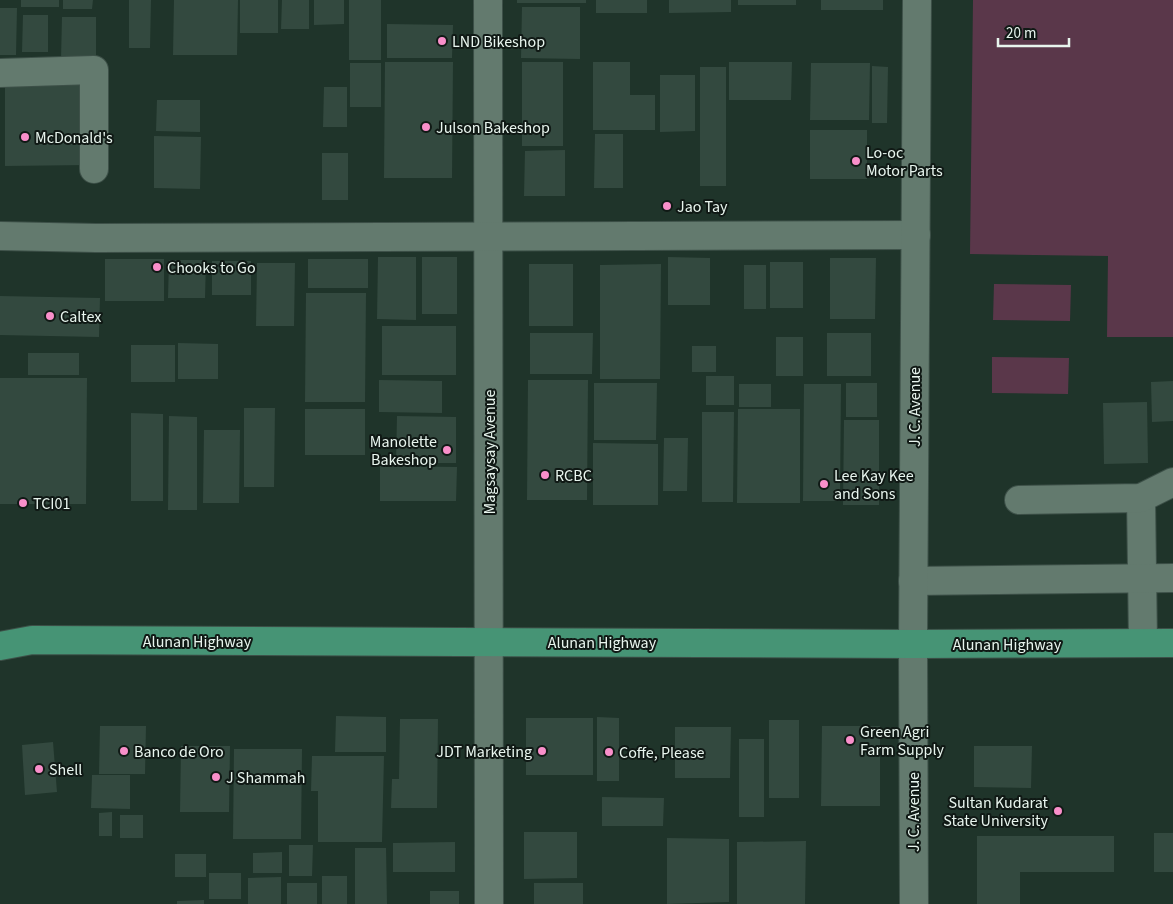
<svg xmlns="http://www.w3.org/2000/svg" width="1173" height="904" font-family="'Source Sans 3',sans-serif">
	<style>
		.green { fill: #5a374a }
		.building { fill: #33493f }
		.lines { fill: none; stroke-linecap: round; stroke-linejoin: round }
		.minor-casing { stroke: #3d5048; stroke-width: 30 }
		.major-casing { stroke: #3d5048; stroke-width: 30 }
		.minor { stroke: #637a6e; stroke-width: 28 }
		.major { stroke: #469475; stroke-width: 28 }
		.poi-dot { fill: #f98fca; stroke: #101915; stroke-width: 2 }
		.labels { text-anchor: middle; stroke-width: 4; stroke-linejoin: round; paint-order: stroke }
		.poi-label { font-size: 16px; fill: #e8f5ee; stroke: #101915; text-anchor: start }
		.street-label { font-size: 16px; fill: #e8f5ee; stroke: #101915 }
	</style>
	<rect width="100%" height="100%" fill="#1f342a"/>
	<g class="green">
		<path d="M973,0H1173V337H1107L1108,256L970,254Z"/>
		<path d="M994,284L1071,285L1070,321L993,320Z"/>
		<path d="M992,357L1069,358L1068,394L992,393Z"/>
	</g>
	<g class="building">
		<rect x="21" y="0" width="38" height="7"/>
		<path d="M63,0H93L92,9H63Z"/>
		<path d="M129,0H151L150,48H129Z"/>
		<path d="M174,0H238L237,55H173Z"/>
		<rect x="240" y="0" width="38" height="33"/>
		<path d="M282,0H309V29H281Z"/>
		<path d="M314,0H344V24L314,25Z"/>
		<rect x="349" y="0" width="32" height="60"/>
		<rect x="517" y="0" width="69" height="3"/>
		<rect x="596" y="0" width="51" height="13"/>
		<path d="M669,0H731V12L669,13Z"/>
		<rect x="738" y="0" width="58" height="5"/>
		<rect x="821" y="0" width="62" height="10"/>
		<path d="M522,7H580V59L521,58Z"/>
		<path d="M0,8H17L16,55H0Z"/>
		<path d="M23,15H48V52H22Z"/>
		<path d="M62,17H96V59H61Z"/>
		<path d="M387,24L453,25L452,58H387Z"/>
		<path d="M385,62H453L452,178H384Z"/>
		<rect x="522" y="62" width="41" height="84"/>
		<path d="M593,62H630V95H655V130H593Z"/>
		<path d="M729,62H792L791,100H729Z"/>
		<rect x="350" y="63" width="31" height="44"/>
		<path d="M811,63H870L869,120H810Z"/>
		<path d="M872,66L888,67L887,123H872Z"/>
		<rect x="700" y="67" width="26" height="119"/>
		<path d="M660,75H695V131L660,132Z"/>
		<path d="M88,79V165L5,166V80Z"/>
		<path d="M324,87H347V127H323Z"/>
		<path d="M157,100H200V132L156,131Z"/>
		<rect x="810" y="130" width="57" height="49"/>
		<path d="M595,134H623V188H594Z"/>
		<path d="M154,136L201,137L200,189L154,188Z"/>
		<path d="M565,150V196H524L525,151Z"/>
		<rect x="322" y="153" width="26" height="47"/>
		<path d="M378,257H416V320L377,319Z"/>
		<rect x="422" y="257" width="35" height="57"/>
		<path d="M668,257L710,258V305H668Z"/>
		<path d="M830,258H876L875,319H830Z"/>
		<rect x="105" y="259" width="59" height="42"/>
		<rect x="308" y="259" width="60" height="29"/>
		<path d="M169,260H206L205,298H168Z"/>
		<rect x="212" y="261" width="39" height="34"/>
		<rect x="770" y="262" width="33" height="46"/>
		<path d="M257,263H295L294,326H256Z"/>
		<rect x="529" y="264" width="44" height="62"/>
		<path d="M661,264L660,379H600V265Z"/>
		<rect x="744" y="265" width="22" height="44"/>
		<path d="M306,293H366L365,402H305Z"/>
		<path d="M0,296L100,298L99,337L0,335Z"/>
		<rect x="382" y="326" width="74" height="49"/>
		<path d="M530,333H593L592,374H530Z"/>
		<rect x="827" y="333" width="44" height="43"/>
		<rect x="776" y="337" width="27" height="39"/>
		<path d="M178,343L218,344V379H178Z"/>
		<rect x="131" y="345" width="44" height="37"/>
		<rect x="692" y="346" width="24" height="26"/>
		<rect x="28" y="353" width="51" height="22"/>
		<rect x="706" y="376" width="28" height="29"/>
		<path d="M0,378H87L86,504H0Z"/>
		<path d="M379,380L442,381V413L379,412Z"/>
		<path d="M528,380H588L587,500H527Z"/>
		<path d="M1173,381V421L1152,422L1151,382Z"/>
		<path d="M594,383H657L656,440H594Z"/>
		<rect x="846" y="383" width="31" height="34"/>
		<rect x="739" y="384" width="32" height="23"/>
		<path d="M804,384H841L840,501H803Z"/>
		<path d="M1147,402L1148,463L1104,464L1103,403Z"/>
		<path d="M244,408H275L274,487H244Z"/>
		<rect x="305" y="409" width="60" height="46"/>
		<path d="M738,409H800V503H737Z"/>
		<path d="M702,412H734L733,502H702Z"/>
		<path d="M131,413L163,414V501H131Z"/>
		<path d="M169,416L197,417V510H168Z"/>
		<path d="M397,416L456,417V463H396Z"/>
		<path d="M844,420H879V505H843Z"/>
		<path d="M204,430H240L239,503H203Z"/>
		<path d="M664,438H688L687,491H663Z"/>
		<path d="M593,443L658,444V505H593Z"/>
		<path d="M380,466L457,467L456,501H380Z"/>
		<path d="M336,716L386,717V752H335Z"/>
		<path d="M597,717L619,718V781H597Z"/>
		<rect x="526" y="718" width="67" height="57"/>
		<path d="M400,719H438L437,808H391L392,779H399Z"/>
		<rect x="769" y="720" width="30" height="78"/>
		<path d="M100,726H146L145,774H99Z"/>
		<path d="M822,726H880V806H821Z"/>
		<path d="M675,727H731L730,778H675Z"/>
		<rect x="739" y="739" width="25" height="78"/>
		<path d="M53,742L57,792L25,795L22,745Z"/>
		<path d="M181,746H230L229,812H180Z"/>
		<path d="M974,746H1032L1031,788L974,787Z"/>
		<path d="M234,749H302L301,839H233Z"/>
		<path d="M312,756H384L382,842H318V791H311Z"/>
		<path d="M92,775H130V809L91,808Z"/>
		<path d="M602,797L664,798L663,826H602Z"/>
		<path d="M112,812V836H99V813Z"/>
		<rect x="120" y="815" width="23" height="23"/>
		<path d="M524,832H577V878L524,879Z"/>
		<rect x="1154" y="833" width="19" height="39"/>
		<path d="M977,836H1114V872H1020V904H977Z"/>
		<path d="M667,838L729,839V902L667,904Z"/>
		<path d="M806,841L805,904H737V842Z"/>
		<path d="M455,842V872H393V843Z"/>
		<path d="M289,845H313L312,876H289Z"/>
		<path d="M355,848H386L387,904H355Z"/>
		<path d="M282,852V873H253V853Z"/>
		<rect x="175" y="854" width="31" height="23"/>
		<rect x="209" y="873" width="32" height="26"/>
		<rect x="322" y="876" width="25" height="28"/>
		<path d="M281,877V904H248V878Z"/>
		<rect x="287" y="883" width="30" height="21"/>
		<rect x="534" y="883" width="49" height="21"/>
		<rect x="430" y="891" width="29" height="13"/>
		<path d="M204,900V904H177V901Z"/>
	</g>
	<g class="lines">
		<g class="minor-casing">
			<g id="minor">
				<path d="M488,0L489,904"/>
				<path d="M0,73L94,70V169"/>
				<path d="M0,236L96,238L916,235"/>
				<path d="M1141,498L1143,643"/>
				<path d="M1019,500L1141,498L1173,482"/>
				<path d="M913,581L1173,578"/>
				<path d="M914,904L913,644L917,0"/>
			</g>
		</g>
		<g class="major-casing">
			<path id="major" d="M0,646L32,640L913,644L1173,643"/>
		</g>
		<use href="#minor" class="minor"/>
		<use href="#major" class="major"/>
	</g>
	<g class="poi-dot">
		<circle cx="442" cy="41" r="5"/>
		<circle cx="426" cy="127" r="5"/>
		<circle cx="25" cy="137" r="5"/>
		<circle cx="856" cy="161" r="5"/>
		<circle cx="667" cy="206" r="5"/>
		<circle cx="157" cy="267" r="5"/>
		<circle cx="50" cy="316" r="5"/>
		<circle cx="447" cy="450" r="5"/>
		<circle cx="545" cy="475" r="5"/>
		<circle cx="824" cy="484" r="5"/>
		<circle cx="23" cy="503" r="5"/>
		<circle cx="850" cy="740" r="5"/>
		<circle cx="124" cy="751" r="5"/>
		<circle cx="542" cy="751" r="5"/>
		<circle cx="609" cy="752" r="5"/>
		<circle cx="39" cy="769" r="5"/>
		<circle cx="216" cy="777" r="5"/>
		<circle cx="1058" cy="811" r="5"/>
	</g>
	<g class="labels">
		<g class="poi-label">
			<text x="452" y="47">LND Bikeshop</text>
			<text x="436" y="133">Julson Bakeshop</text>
			<text x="35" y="143">McDonald's</text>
			<text x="866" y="158">Lo-oc<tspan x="866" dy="18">Motor Parts</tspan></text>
			<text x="677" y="212">Jao Tay</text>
			<text x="167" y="273">Chooks to Go</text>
			<text x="60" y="322">Caltex</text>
			<text x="437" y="447" text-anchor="end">Manolette<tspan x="437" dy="18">Bakeshop</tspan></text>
			<text x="555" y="481">RCBC</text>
			<text x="834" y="481">Lee Kay Kee<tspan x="834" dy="18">and Sons</tspan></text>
			<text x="33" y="509">TCI01</text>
			<text x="860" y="737">Green Agri<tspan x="860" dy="18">Farm Supply</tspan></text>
			<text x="134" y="757">Banco de Oro</text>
			<text x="532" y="757" text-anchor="end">JDT Marketing</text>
			<text x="619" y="758">Coffe, Please</text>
			<text x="49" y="775">Shell</text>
			<text x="226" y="783">J Shammah</text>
			<text x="1048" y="808" text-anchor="end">Sultan Kudarat<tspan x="1048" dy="18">State University</tspan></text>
		</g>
		<g class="street-label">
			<text transform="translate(914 407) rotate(-90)" y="6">J. C. Avenue</text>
			<text transform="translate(489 452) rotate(-90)" y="6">Magsaysay Avenue</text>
			<text x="197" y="647">Alunan Highway</text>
			<text x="602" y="648">Alunan Highway</text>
			<text x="1007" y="650">Alunan Highway</text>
			<text transform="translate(913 812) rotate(-90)" y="6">J. C. Avenue</text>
		</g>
	</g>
	<path d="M998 38v8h71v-8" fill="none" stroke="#e8f5ee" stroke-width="2.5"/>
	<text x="1006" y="38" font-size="15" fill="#e8f5ee" stroke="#101915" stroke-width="4" paint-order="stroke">20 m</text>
</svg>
